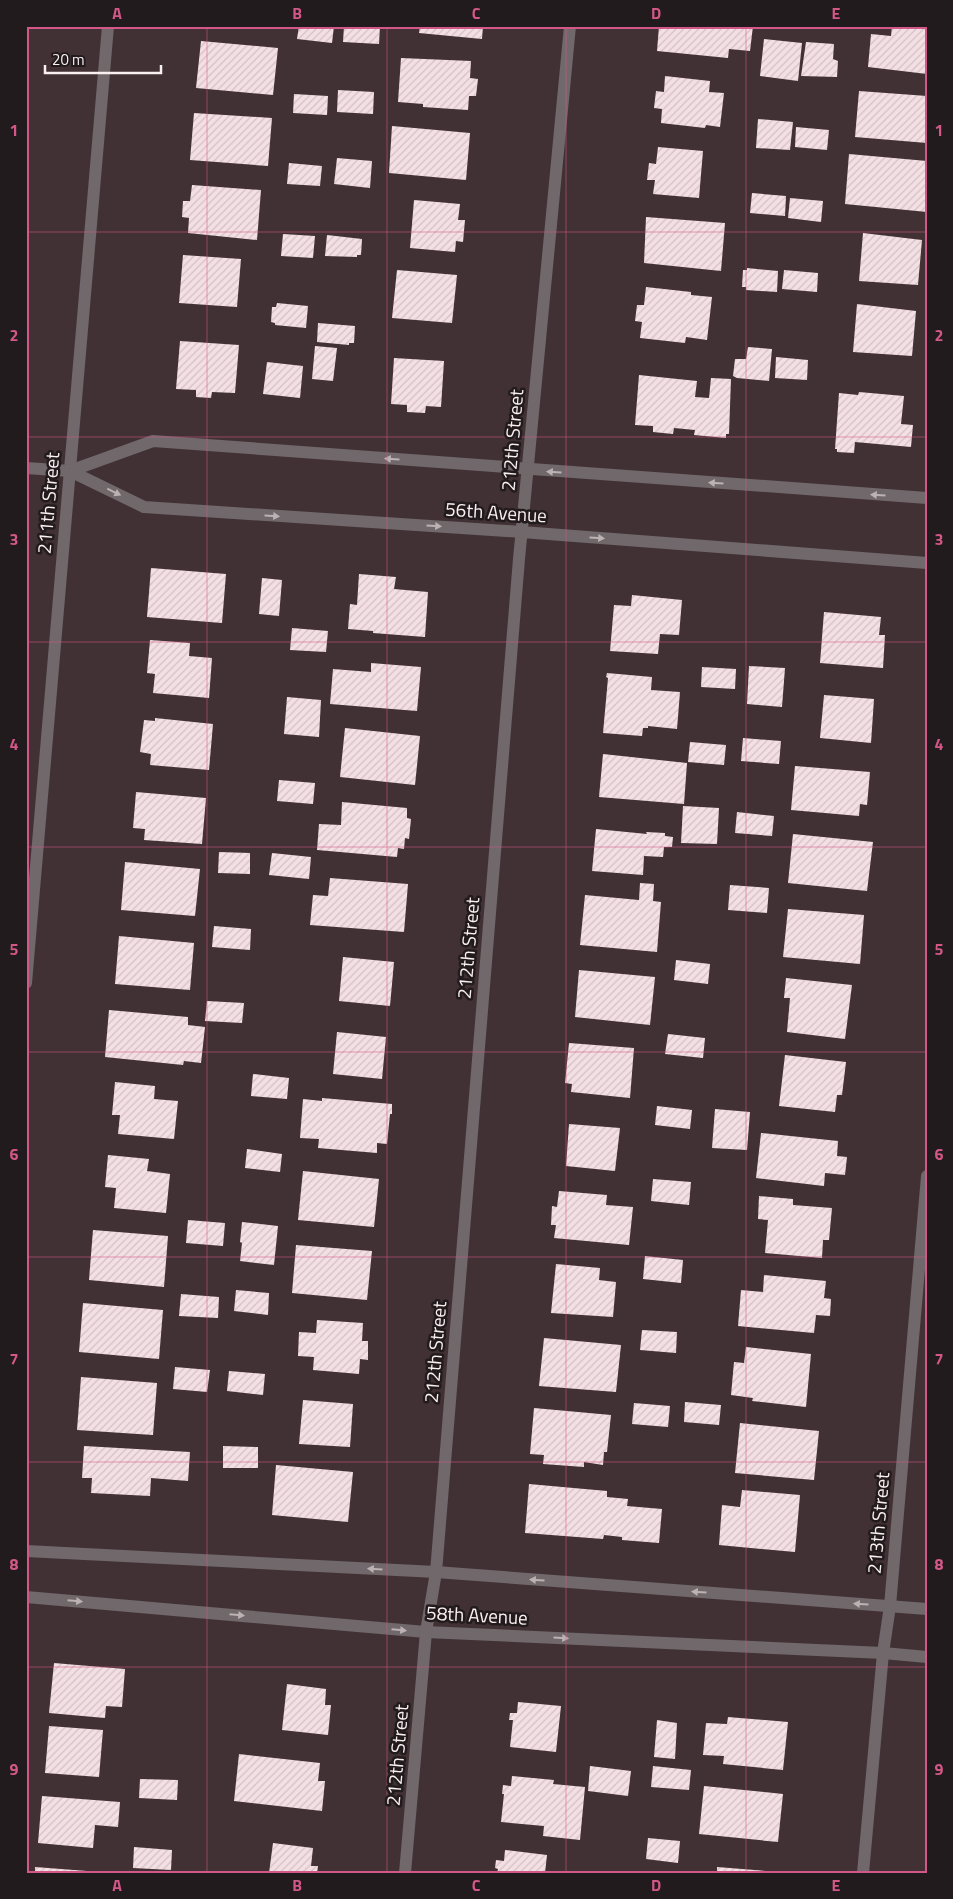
<svg xmlns="http://www.w3.org/2000/svg" width="953" height="1899" font-family="'Titillium Web',sans-serif">
	<style>
		.building { fill: url(#building-hatch) }
		.lines { fill: none; stroke-linecap: round; stroke-linejoin: round }
		.minor { stroke: #70686a; stroke-width: 12 }
		.tertiary { stroke: #70686a; stroke-width: 12 }
		.oneway { fill: #bcb2b4 }
		.grid { fill: none; stroke: #d35888; stroke-width: 1; stroke-opacity: 0.55 }
		.labels { text-anchor: middle; stroke-width: 5; stroke-linejoin: round; paint-order: stroke }
		.street-label { font-size: 19px; fill: #faeff1; stroke: #221b1d }
		.neatline { fill: none; stroke: #d35888; stroke-width: 2 }
		.grid-label { font-size: 16px; text-anchor: middle; font-weight: bold; fill: #d35888 }
	</style>
	<defs>
		<pattern id="building-hatch" width="6" height="6" patternUnits="userSpaceOnUse" patternTransform="scale(1.25)"><rect width="6" height="6" fill="#f4dfe4"/><path d="M-1 1l2-2M0 6l6-6M5 7l2-2" fill="none" stroke="#d2c1c5"/></pattern>
	</defs>
	<rect width="100%" height="100%" fill="#413135"/>
	<g class="building">
		<path d="M299,26H334L332,43L297,39Z"/>
		<path d="M344,26H380L379,44L343,42Z"/>
		<path d="M420,26H483L482,39L419,33Z"/>
		<path d="M659,26H753L750,51L729,49L728,58L657,51Z"/>
		<path d="M892,26H927V74L868,67L871,34L891,36Z"/>
		<path d="M764,39L802,43L798,81L760,76Z"/>
		<path d="M201,41L278,48L273,95L196,88Z"/>
		<path d="M806,42L834,44L833,59L838,61L837,77L801,76Z"/>
		<path d="M401,58L471,61L470,78L478,79L476,96H469L468,110L423,107V104L398,102Z"/>
		<path d="M665,76L710,81L709,92L724,93L720,127L706,125L705,128L661,123L662,109L654,108L656,91L664,92Z"/>
		<path d="M338,90L374,92L373,114L337,112Z"/>
		<path d="M859,91L927,96V143L855,137Z"/>
		<path d="M294,94L328,96L327,115L293,113Z"/>
		<path d="M194,113L272,118L268,166L190,160Z"/>
		<path d="M758,119L793,122L790,150L756,148Z"/>
		<path d="M392,126L470,133L466,180L389,173Z"/>
		<path d="M796,127L829,130L827,150L795,147Z"/>
		<path d="M658,147L703,151L699,198L653,194L655,180H647L649,163L656,164Z"/>
		<path d="M849,154L927,161V212L845,204Z"/>
		<path d="M337,158L372,161L370,188L334,184Z"/>
		<path d="M289,163L322,166L320,186L287,184Z"/>
		<path d="M192,185L261,190L257,240L188,233L189,218L182,217L183,201H190Z"/>
		<path d="M752,193L786,196L785,216L750,213Z"/>
		<path d="M790,198L823,201L821,222L788,218Z"/>
		<path d="M414,200L460,204L458,220H465L463,242L456,241L455,252L410,248Z"/>
		<path d="M646,217L725,223L721,271L644,263Z"/>
		<path d="M863,233L922,240L918,285L859,281Z"/>
		<path d="M283,234L315,236L313,258L281,256Z"/>
		<path d="M327,235L362,239L361,255H357V257L325,256Z"/>
		<path d="M183,255L241,259L237,307L179,303Z"/>
		<path d="M747,268L778,271L777,292L746,290V287H742L743,270H747Z"/>
		<path d="M397,270L457,275L452,323L392,318Z"/>
		<path d="M784,270L818,273L817,292L782,289Z"/>
		<path d="M646,287L691,292V295L712,297L707,340L686,337L685,343L640,338L642,322L635,321L637,305H644Z"/>
		<path d="M277,303L308,306L306,328L275,325V323L271,322L272,307H276Z"/>
		<path d="M857,304L916,311L912,356L853,352Z"/>
		<path d="M318,323L355,326L354,343H349V345L317,342Z"/>
		<path d="M180,341L239,345L235,393L212,392L211,398L196,397V390L176,389Z"/>
		<path d="M315,346L337,348L333,381L312,379Z"/>
		<path d="M748,347L772,349L769,381L737,378L733,376L735,359H746Z"/>
		<path d="M776,357L808,360L807,380L775,378Z"/>
		<path d="M394,358L444,361L441,407L426,406L425,413L407,412V405L391,404Z"/>
		<path d="M267,362L303,366L300,398L263,394Z"/>
		<path d="M639,375L697,381L695,397L709,398L711,378L731,379L729,434H726V438L694,435L695,430L674,428L673,434L653,432V426L635,425Z"/>
		<path d="M859,392L904,396L901,424L913,425L911,447L855,442L854,453L837,452V449H835L839,393L858,395Z"/>
		<path d="M151,568L226,574L222,623L147,617Z"/>
		<path d="M359,574L396,577L394,589L428,592L425,637L373,633V631L348,629L350,604L357,605Z"/>
		<path d="M262,578L282,580L279,616L259,614Z"/>
		<path d="M632,595L682,600L679,635L660,634L658,654L610,651L614,605L631,606Z"/>
		<path d="M824,612L881,617L879,635H885L883,668L820,663Z"/>
		<path d="M292,628L328,631L326,652L290,650Z"/>
		<path d="M150,640L190,643L189,656L212,658L209,698L153,693L155,674L147,673Z"/>
		<path d="M371,663L421,667L417,711L330,704L333,669L371,672Z"/>
		<path d="M749,666L785,668L782,707L747,704Z"/>
		<path d="M702,667L736,669L735,689L701,687Z"/>
		<path d="M607,673L652,677L651,690L680,692L677,729L648,726V728H643L642,736L603,733L608,678L606,677Z"/>
		<path d="M824,695L874,699L871,743L820,738Z"/>
		<path d="M287,697L321,700L319,737L284,734Z"/>
		<path d="M155,718L213,724L209,770L150,765L151,754L140,752L144,720L155,721Z"/>
		<path d="M345,728L420,736L415,785L340,777Z"/>
		<path d="M743,738L781,741L779,764L741,761Z"/>
		<path d="M690,742L726,745L724,765L688,762Z"/>
		<path d="M603,754L687,763L684,804L599,797Z"/>
		<path d="M795,766L870,772L867,805L860,804L859,816L791,810Z"/>
		<path d="M279,780L315,783L313,804L277,801Z"/>
		<path d="M136,792L206,798L202,844L144,840L145,829L133,828Z"/>
		<path d="M342,802L407,808V818L411,819L409,839L405,838L404,849L398,848L397,857L317,850L319,824L341,825Z"/>
		<path d="M683,806L719,808L717,844L681,843Z"/>
		<path d="M737,812L774,816L772,836L735,833Z"/>
		<path d="M596,829L647,834L646,832L665,833V836L673,837L672,847H664L663,857L644,856L643,875L592,871Z"/>
		<path d="M793,834L873,842L867,891L788,883Z"/>
		<path d="M219,852L250,853V874L218,873Z"/>
		<path d="M272,853L311,857L309,879L269,875Z"/>
		<path d="M125,862L200,869L195,916L121,910Z"/>
		<path d="M330,878L408,884L404,932L310,925L313,895L328,896Z"/>
		<path d="M640,883L654,884L653,901L661,902L657,952L580,945L585,895L639,900Z"/>
		<path d="M730,885L769,888L767,913L728,910Z"/>
		<path d="M788,909L864,915L860,964L783,957Z"/>
		<path d="M214,926L251,929L250,950L212,947Z"/>
		<path d="M119,936L194,943L190,990L115,984Z"/>
		<path d="M343,957L394,962L390,1006L339,1001Z"/>
		<path d="M676,960L710,964L708,984L674,980Z"/>
		<path d="M579,970L655,977L650,1025L575,1017Z"/>
		<path d="M786,978L852,985L845,1039L787,1032L790,998H784Z"/>
		<path d="M207,1001L244,1003L242,1023L205,1021Z"/>
		<path d="M109,1010L188,1017V1025L205,1027L201,1063L184,1061L183,1065L105,1057Z"/>
		<path d="M337,1032L386,1037L382,1079L333,1074Z"/>
		<path d="M668,1034L705,1038L703,1058L665,1054Z"/>
		<path d="M569,1043L634,1048L630,1098L571,1092L572,1084L565,1083Z"/>
		<path d="M785,1055L846,1062L842,1095H837L835,1112L779,1106Z"/>
		<path d="M253,1074L289,1078L287,1099L251,1096Z"/>
		<path d="M115,1082L155,1086L154,1099L178,1101L174,1139L118,1134L120,1115H112Z"/>
		<path d="M322,1098L392,1104V1114H390L387,1144L377,1143V1153L318,1148L319,1139L300,1138L303,1099L322,1101Z"/>
		<path d="M657,1106L692,1110L690,1129L655,1125Z"/>
		<path d="M715,1109L750,1112L747,1150L712,1148Z"/>
		<path d="M569,1124L620,1128L615,1171L566,1166Z"/>
		<path d="M761,1133L838,1141L837,1156L847,1157L845,1175L825,1173L824,1186L756,1178Z"/>
		<path d="M247,1149L282,1154L280,1172L245,1168Z"/>
		<path d="M108,1155L149,1159L147,1171L170,1174L166,1213L114,1208L116,1188L105,1187Z"/>
		<path d="M303,1171L379,1179L374,1227L298,1220Z"/>
		<path d="M653,1179L691,1182L689,1205L651,1201Z"/>
		<path d="M559,1191L607,1195L606,1205L633,1207L629,1245L554,1238L556,1225H551L552,1206L557,1207Z"/>
		<path d="M759,1196L793,1199V1205L832,1208L829,1240H823L822,1258L765,1253L768,1220L758,1219Z"/>
		<path d="M188,1220L225,1223L223,1246L186,1243Z"/>
		<path d="M242,1222L278,1226L274,1265L240,1261L242,1243L240,1242Z"/>
		<path d="M93,1230L168,1236L164,1287L89,1280Z"/>
		<path d="M296,1245L372,1251L367,1300L292,1293Z"/>
		<path d="M645,1256L683,1260L681,1283L643,1279Z"/>
		<path d="M556,1264L600,1268L599,1280L616,1282L613,1317L551,1313Z"/>
		<path d="M764,1275L826,1281L824,1298L831,1299L830,1316L816,1315L814,1333L738,1326L741,1290L763,1292Z"/>
		<path d="M236,1290L269,1293L268,1315L234,1311Z"/>
		<path d="M181,1294L219,1297L218,1318L179,1316Z"/>
		<path d="M83,1303L163,1310L159,1359L79,1352Z"/>
		<path d="M317,1320L363,1323L362,1341H368V1360L360,1359L359,1374L313,1370L314,1357L298,1356L299,1332L316,1333Z"/>
		<path d="M642,1330L677,1332L676,1353L640,1350Z"/>
		<path d="M544,1338L621,1345L616,1392L539,1386Z"/>
		<path d="M746,1347L811,1354L806,1407L752,1401L753,1398L731,1395L734,1362L744,1363Z"/>
		<path d="M175,1367L210,1370L207,1392L173,1389Z"/>
		<path d="M229,1371L265,1374L263,1395L227,1391Z"/>
		<path d="M81,1377L157,1383L153,1435L77,1430Z"/>
		<path d="M303,1400L353,1404L350,1447L299,1444Z"/>
		<path d="M685,1402L721,1405L719,1425L684,1422Z"/>
		<path d="M634,1403L670,1406L668,1427L632,1424Z"/>
		<path d="M534,1408L611,1415L607,1452H604L603,1465L584,1462V1467L543,1464L544,1455L530,1454Z"/>
		<path d="M740,1423L819,1431L814,1480L735,1473Z"/>
		<path d="M84,1446L190,1452L188,1481L151,1478L150,1496L91,1493L92,1478H82Z"/>
		<path d="M223,1446L258,1447V1468H223Z"/>
		<path d="M276,1465L353,1472L348,1522L272,1515Z"/>
		<path d="M529,1484L607,1491V1497L628,1499L627,1506L662,1509L659,1543L622,1540V1537L604,1535L603,1539L525,1533Z"/>
		<path d="M742,1490L800,1495L795,1552L719,1545L722,1505L740,1507Z"/>
		<path d="M54,1663L125,1669L122,1707L106,1706L105,1718L49,1713Z"/>
		<path d="M287,1684L326,1689L325,1705H331L328,1735L282,1730Z"/>
		<path d="M518,1702L561,1706L556,1752L510,1747L513,1720H509L510,1713H517Z"/>
		<path d="M728,1717L788,1722L783,1770L723,1764L724,1756L703,1755L706,1723L727,1724Z"/>
		<path d="M657,1720L677,1723L675,1759L654,1757Z"/>
		<path d="M49,1726L103,1730L99,1777L45,1773Z"/>
		<path d="M239,1754L320,1763L318,1781H325L322,1811L234,1801Z"/>
		<path d="M590,1766L631,1771L628,1796L588,1791Z"/>
		<path d="M653,1766L691,1770L689,1790L651,1787Z"/>
		<path d="M512,1776L554,1780L553,1784L585,1787L580,1840L543,1836L544,1826L501,1822L504,1794H502L503,1785L511,1786Z"/>
		<path d="M140,1779L178,1780L177,1800L139,1798Z"/>
		<path d="M704,1786L783,1794L778,1842L699,1834Z"/>
		<path d="M42,1796L120,1802L118,1827L95,1825L93,1848L38,1843Z"/>
		<path d="M648,1838L680,1841L678,1863L646,1859Z"/>
		<path d="M273,1843L313,1848L311,1866H318L317,1873H269Z"/>
		<path d="M134,1847L172,1850L171,1870L133,1868Z"/>
		<path d="M505,1850L547,1855L545,1873H497L498,1869L495,1868L496,1860L504,1861Z"/>
		<path d="M35,1867L87,1871V1873H35Z"/>
		<path d="M717,1867L766,1871V1873H717Z"/>
	</g>
	<g class="lines">
		<g class="minor">
			<path d="M26,983L108,26"/>
			<path d="M26,1551L436,1572L927,1609"/>
			<path d="M26,1597L426,1632L883,1653L927,1657"/>
			<path d="M405,1873L426,1632L436,1572L519,559L570,26"/>
			<path d="M863,1873L883,1653L890,1606L927,1176"/>
		</g>
		<g class="tertiary">
			<path d="M26,468L70,471L144,507L522,532L927,563"/>
			<path d="M70,471L153,441L927,498"/>
		</g>
	</g>
	<defs><path id="oneway-solid" d="M-6-.8H1V-3.2L6.5 0L1 3.2V.8H-6Z" transform="scale(1.25)"/></defs>
	<g class="oneway">
		<use href="#oneway-solid" transform="translate(392 459) rotate(-176)"/>
		<use href="#oneway-solid" transform="translate(554 472) rotate(-176)"/>
		<use href="#oneway-solid" transform="translate(716 483) rotate(-176)"/>
		<use href="#oneway-solid" transform="translate(114 492) rotate(26)"/>
		<use href="#oneway-solid" transform="translate(878 495) rotate(-176)"/>
		<use href="#oneway-solid" transform="translate(272 516) rotate(4)"/>
		<use href="#oneway-solid" transform="translate(434 526) rotate(4)"/>
		<use href="#oneway-solid" transform="translate(597 538) rotate(4)"/>
		<use href="#oneway-solid" transform="translate(375 1569) rotate(-177)"/>
		<use href="#oneway-solid" transform="translate(537 1580) rotate(-176)"/>
		<use href="#oneway-solid" transform="translate(699 1592) rotate(-176)"/>
		<use href="#oneway-solid" transform="translate(75 1601) rotate(5)"/>
		<use href="#oneway-solid" transform="translate(861 1604) rotate(-176)"/>
		<use href="#oneway-solid" transform="translate(237 1615) rotate(5)"/>
		<use href="#oneway-solid" transform="translate(399 1630) rotate(5)"/>
		<use href="#oneway-solid" transform="translate(561 1638) rotate(3)"/>
	</g>
	<path class="grid" d="M207,26V1873M387,26V1873M566,26V1873M746,26V1873M26,232H927M26,437H927M26,642H927M26,847H927M26,1052H927M26,1257H927M26,1462H927M26,1667H927"/>
	<g class="labels">
		<g class="street-label">
			<text transform="translate(512 440) rotate(-85)" y="7">212th Street</text>
			<text transform="translate(48 503) rotate(-85)" y="7">211th Street</text>
			<text transform="translate(496 512) rotate(4)" y="7">56th Avenue</text>
			<text transform="translate(468 948) rotate(-85)" y="7">212th Street</text>
			<text transform="translate(435 1352) rotate(-85)" y="7">212th Street</text>
			<text transform="translate(878 1523) rotate(-85)" y="7">213th Street</text>
			<text transform="translate(477 1615) rotate(3)" y="7">58th Avenue</text>
			<text transform="translate(397 1755) rotate(-85)" y="7">212th Street</text>
		</g>
	</g>
	<rect width="953" height="1899" fill="none" stroke="#221b1d" stroke-width="55"/>
	<path d="M45 65v8h116v-8" fill="none" stroke="#faeff1" stroke-width="2.5"/>
	<text x="52" y="65" font-size="15" fill="#faeff1" stroke="#221b1d" stroke-width="4" paint-order="stroke">20 m</text>
	<rect x="28" y="28" width="898" height="1844" class="neatline"/>
	<g class="grid-label">
		<text x="117" y="19">A</text>
		<text x="297" y="19">B</text>
		<text x="476" y="19">C</text>
		<text x="656" y="19">D</text>
		<text x="836" y="19">E</text>
		<text x="14" y="136">1</text>
		<text x="939" y="136">1</text>
		<text x="14" y="341">2</text>
		<text x="939" y="341">2</text>
		<text x="14" y="545">3</text>
		<text x="939" y="545">3</text>
		<text x="14" y="750">4</text>
		<text x="939" y="750">4</text>
		<text x="14" y="955">5</text>
		<text x="939" y="955">5</text>
		<text x="14" y="1160">6</text>
		<text x="939" y="1160">6</text>
		<text x="14" y="1365">7</text>
		<text x="939" y="1365">7</text>
		<text x="14" y="1570">8</text>
		<text x="939" y="1570">8</text>
		<text x="14" y="1775">9</text>
		<text x="939" y="1775">9</text>
		<text x="117" y="1891">A</text>
		<text x="297" y="1891">B</text>
		<text x="476" y="1891">C</text>
		<text x="656" y="1891">D</text>
		<text x="836" y="1891">E</text>
	</g>
</svg>
